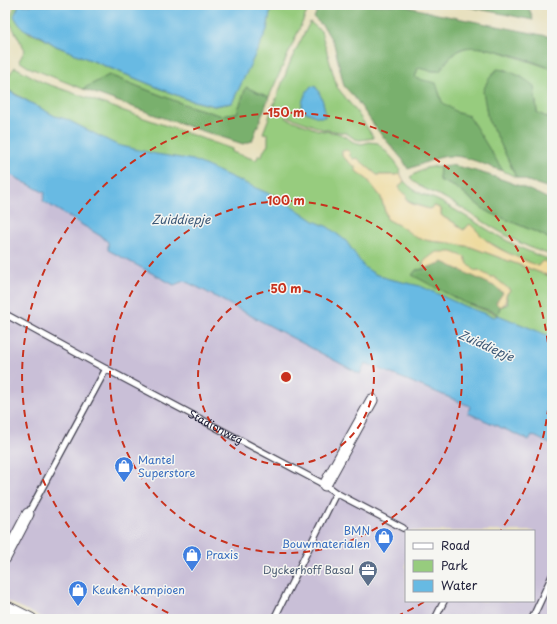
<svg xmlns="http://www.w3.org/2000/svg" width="557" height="624" font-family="'Playpen Sans',sans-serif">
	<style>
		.industrial { fill: #c9bfd7; fill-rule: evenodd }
		.green { fill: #97cc7e; stroke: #5c775c; fill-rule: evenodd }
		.forest { fill: #79b06d; stroke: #4e6954 }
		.sand { fill: #eeda9e; stroke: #887e6c }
		.water { fill: #67bae3; stroke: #446e8f }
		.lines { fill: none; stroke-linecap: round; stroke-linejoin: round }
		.lane-casing { stroke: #403e4e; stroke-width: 8 }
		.street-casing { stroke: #403e4e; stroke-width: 13 }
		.lane { stroke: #fff; stroke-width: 5.5 }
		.street { stroke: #fff; stroke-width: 11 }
		.ring { fill: none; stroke: #c8321e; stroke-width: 2; stroke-dasharray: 7 5 }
		.labels { text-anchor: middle; stroke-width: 3; stroke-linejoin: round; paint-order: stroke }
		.street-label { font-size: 11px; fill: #22223b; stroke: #f6f6f2 }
		.shop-label { font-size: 11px; fill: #366cbe; stroke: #f6f6f2; text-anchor: start }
		.service-label { font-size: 11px; fill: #4e5e75; stroke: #f6f6f2; text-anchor: end }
		.water-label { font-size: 12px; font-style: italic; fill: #3a5776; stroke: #f6f6f2 }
		.centre { fill: #c8321e; stroke: #f6f6f2; stroke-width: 2 }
		.ring-label { font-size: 12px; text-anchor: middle; font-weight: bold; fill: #c8321e; stroke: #f6f6f2; stroke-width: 3; stroke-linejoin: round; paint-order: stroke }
	</style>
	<rect width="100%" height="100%" fill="#f6f6f2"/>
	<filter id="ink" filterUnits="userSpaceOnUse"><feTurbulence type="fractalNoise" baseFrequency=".025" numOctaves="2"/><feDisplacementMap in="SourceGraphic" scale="8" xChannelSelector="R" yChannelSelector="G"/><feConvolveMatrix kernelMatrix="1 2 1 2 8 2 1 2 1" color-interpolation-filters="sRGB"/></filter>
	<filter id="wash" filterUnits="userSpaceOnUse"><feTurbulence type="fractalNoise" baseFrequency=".012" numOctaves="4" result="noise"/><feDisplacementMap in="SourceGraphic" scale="16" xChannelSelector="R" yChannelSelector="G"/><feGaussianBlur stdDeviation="0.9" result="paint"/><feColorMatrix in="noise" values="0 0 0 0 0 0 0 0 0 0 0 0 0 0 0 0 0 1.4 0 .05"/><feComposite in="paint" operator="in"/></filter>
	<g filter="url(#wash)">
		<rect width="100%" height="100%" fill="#e7e0bd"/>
		<path class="industrial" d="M5,143L552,420V619H45L5,600ZM406,531H534V601H406Z"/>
		<g class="green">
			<path d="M15,5H19L15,16L29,33L41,37L56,46L186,99L214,106L232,103L271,8L270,5H310L269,97L246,88L237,113L219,115L183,104L109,75L83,89L28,67L19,61L25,50L9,21Z"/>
			<path d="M310,22L321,31L337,87L356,111L374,138L360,140L355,139L346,133L322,129L287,116L286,118L318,130L337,133L345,136L353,142L362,144L369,142L378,143L395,161L400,170V173L397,175H377L357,159H353L350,156H343L368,180L381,197L387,219L430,241L450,243L471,247L552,277V351L375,275L155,174L5,88V80L15,67L42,82L232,149V152L256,160L259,155L262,156L263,152L268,145V134L263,133L291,60ZM423,262L468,264L475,271L478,270L510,290L506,295L508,304L500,307L498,315L463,302L413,275L416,270L424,269Z"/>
			<path d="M472,46L495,50L552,69V119L542,115L537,112L536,101L522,77L513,74L505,69L486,106L488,120L497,136L516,177L503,171L469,117C460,114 447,110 442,102C440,99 440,94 439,92L415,78L418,68L433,71H440C450,56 455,50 472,46Z"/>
			<path d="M440,166L439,180L455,187L486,211L543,235L552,241V255C513,245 478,216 443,197C431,191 418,188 410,177L426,168Z"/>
			<path d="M404,181C416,195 429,195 443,203C479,223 513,249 552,260V271L550,266H538L511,255L487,241L476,232L470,224L463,230C459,228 457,224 453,222C448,219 445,219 441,215V209L435,206L429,209C413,204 408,203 399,187Z"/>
		</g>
		<g class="forest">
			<path d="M319,5H401L437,14L552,37V69C532,61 477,40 459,50C450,55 445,63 440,71H433L418,68L415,78L436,83L442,102L458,113L469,116L503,171C486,166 467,155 449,156C435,157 421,165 408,169L403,160L379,132L355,98L344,86L334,44L324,27L314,18Z"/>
			<path d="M459,5H513L530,10L533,20Z"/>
			<path d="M497,69C511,70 524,78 534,86L537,112L542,115L552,119V183L546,187L516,177L497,136L488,120L483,91L488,80Z"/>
			<path d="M109,75L183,104L219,115L237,113L246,87L269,97L252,141L243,144L169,120L83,89Z"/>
			<path d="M451,165C481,171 525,186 552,201V241L543,235L486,211L455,187L439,180L440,166Z"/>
			<path d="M443,262L496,287L503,293L496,303L500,307L498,315L494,312L463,302L412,275L416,270L424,269Z"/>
		</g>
		<g class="sand">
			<path d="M347,150L350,153V156L353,159L357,158L377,175H396L400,173L404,181L399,187L402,192L406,194L407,200L412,204L429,209L435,206L441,209V215C445,219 448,219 453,222C457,225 459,228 464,230L470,224C476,229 480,235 486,240C501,252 521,258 538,266L542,261L549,263L552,271V277L471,247L450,243L430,241L417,238L400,226L387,219L381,197L368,180L356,171V168L342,156V151Z"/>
			<path d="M436,252H452L465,257L468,264L475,271L478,270L491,277H494L510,290L506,295V303L500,307L496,303L503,293L496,287L443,262L424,269L423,262Z"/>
		</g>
		<g class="water">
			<path d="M19,5H270L271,8L267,30L232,103L214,106L186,99L56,46C51,43 47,40 42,37C27,29 24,34 14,16Z"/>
			<path d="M311,86L316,87C322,97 325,105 325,117H318L301,110C302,100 305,93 311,86Z"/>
			<path d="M5,89L55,116L66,119L117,145L156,154L193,160L283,200L314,221L328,227L346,241L364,267L375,274L389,279L420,286L464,306L494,317L498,315L552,337V445L532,435L529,440L468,413L470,406L365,363L360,374L199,288L184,281L174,285L108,250V242L102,237L43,201L45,193L5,172Z"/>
		</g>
	</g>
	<g filter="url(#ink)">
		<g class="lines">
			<g class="lane-casing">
				<g id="lane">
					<path id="s1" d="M5,314L106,369L325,485L336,493L274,619"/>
					<path d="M336,493L403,528"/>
					<path d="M28,514L106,369"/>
					<path d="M435,619L444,601"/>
					<path d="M532,619L552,576"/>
				</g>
			</g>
			<g class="street-casing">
				<g id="street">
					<path d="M325,485L372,400"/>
					<path d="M5,558L28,514"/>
					<path d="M5,606L31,619"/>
				</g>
			</g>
			<use href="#lane" class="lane"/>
			<use href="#street" class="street"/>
		</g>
	</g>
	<g class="ring">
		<circle cx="286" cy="377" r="88"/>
		<circle cx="286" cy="377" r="176"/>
		<path d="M424 602A264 264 0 0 1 393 618M179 618A264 264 0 1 1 501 530"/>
	</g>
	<defs>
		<g id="shop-pin" transform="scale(1)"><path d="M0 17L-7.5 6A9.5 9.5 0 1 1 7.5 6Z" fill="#3f7fe0" stroke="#f6f6f2"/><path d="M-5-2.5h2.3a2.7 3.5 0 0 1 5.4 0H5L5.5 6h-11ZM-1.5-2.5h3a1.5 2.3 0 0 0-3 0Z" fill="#fff"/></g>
		<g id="office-pin" transform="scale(1)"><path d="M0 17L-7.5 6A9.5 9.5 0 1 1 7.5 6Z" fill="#5c6f8a" stroke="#f6f6f2"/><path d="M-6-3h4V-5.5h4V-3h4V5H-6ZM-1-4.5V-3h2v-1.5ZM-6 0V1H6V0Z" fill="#fff"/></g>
	</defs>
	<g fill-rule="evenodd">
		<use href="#shop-pin" x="124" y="466"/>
		<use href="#shop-pin" x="384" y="537"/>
		<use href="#shop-pin" x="192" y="555"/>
		<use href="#office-pin" x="368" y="570"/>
		<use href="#shop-pin" x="78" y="590"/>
	</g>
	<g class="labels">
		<g class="street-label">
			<text dy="4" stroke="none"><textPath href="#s1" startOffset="239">Stadionweg</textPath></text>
		</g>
		<g class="shop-label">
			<text x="138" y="464">Mantel<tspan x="138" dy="13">Superstore</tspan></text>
			<text x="370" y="535" text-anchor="end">BMN<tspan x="370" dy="13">Bouwmaterialen</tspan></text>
			<text x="206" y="559">Praxis</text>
			<text x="92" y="594">Keuken Kampioen</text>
		</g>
		<g class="service-label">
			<text x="354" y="574">Dyckerhoff Basal</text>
		</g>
		<g class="water-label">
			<text x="181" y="224">Zuiddiepje</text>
			<text transform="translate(486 346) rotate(24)" y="4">Zuiddiepje</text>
		</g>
	</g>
	<circle cx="286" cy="377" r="6" class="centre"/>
	<g class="ring-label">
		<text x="286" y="117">150 m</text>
		<text x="286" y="205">100 m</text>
		<text x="286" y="293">50 m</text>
	</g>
	<rect width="557" height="624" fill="none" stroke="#f6f6f2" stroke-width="20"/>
	<rect x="405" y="530" width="130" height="72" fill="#f6f6f2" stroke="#a1a1a9"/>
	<rect x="413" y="543" width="20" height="6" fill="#ffffff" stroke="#a1a1a9"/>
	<text x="441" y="550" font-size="12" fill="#22223b">Road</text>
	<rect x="413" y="560" width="20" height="12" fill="#97cc7e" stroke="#a1a1a9"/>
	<text x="441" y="570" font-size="12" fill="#22223b">Park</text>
	<rect x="413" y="580" width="20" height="12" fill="#67bae3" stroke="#a1a1a9"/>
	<text x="441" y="590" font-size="12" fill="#22223b">Water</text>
</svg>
